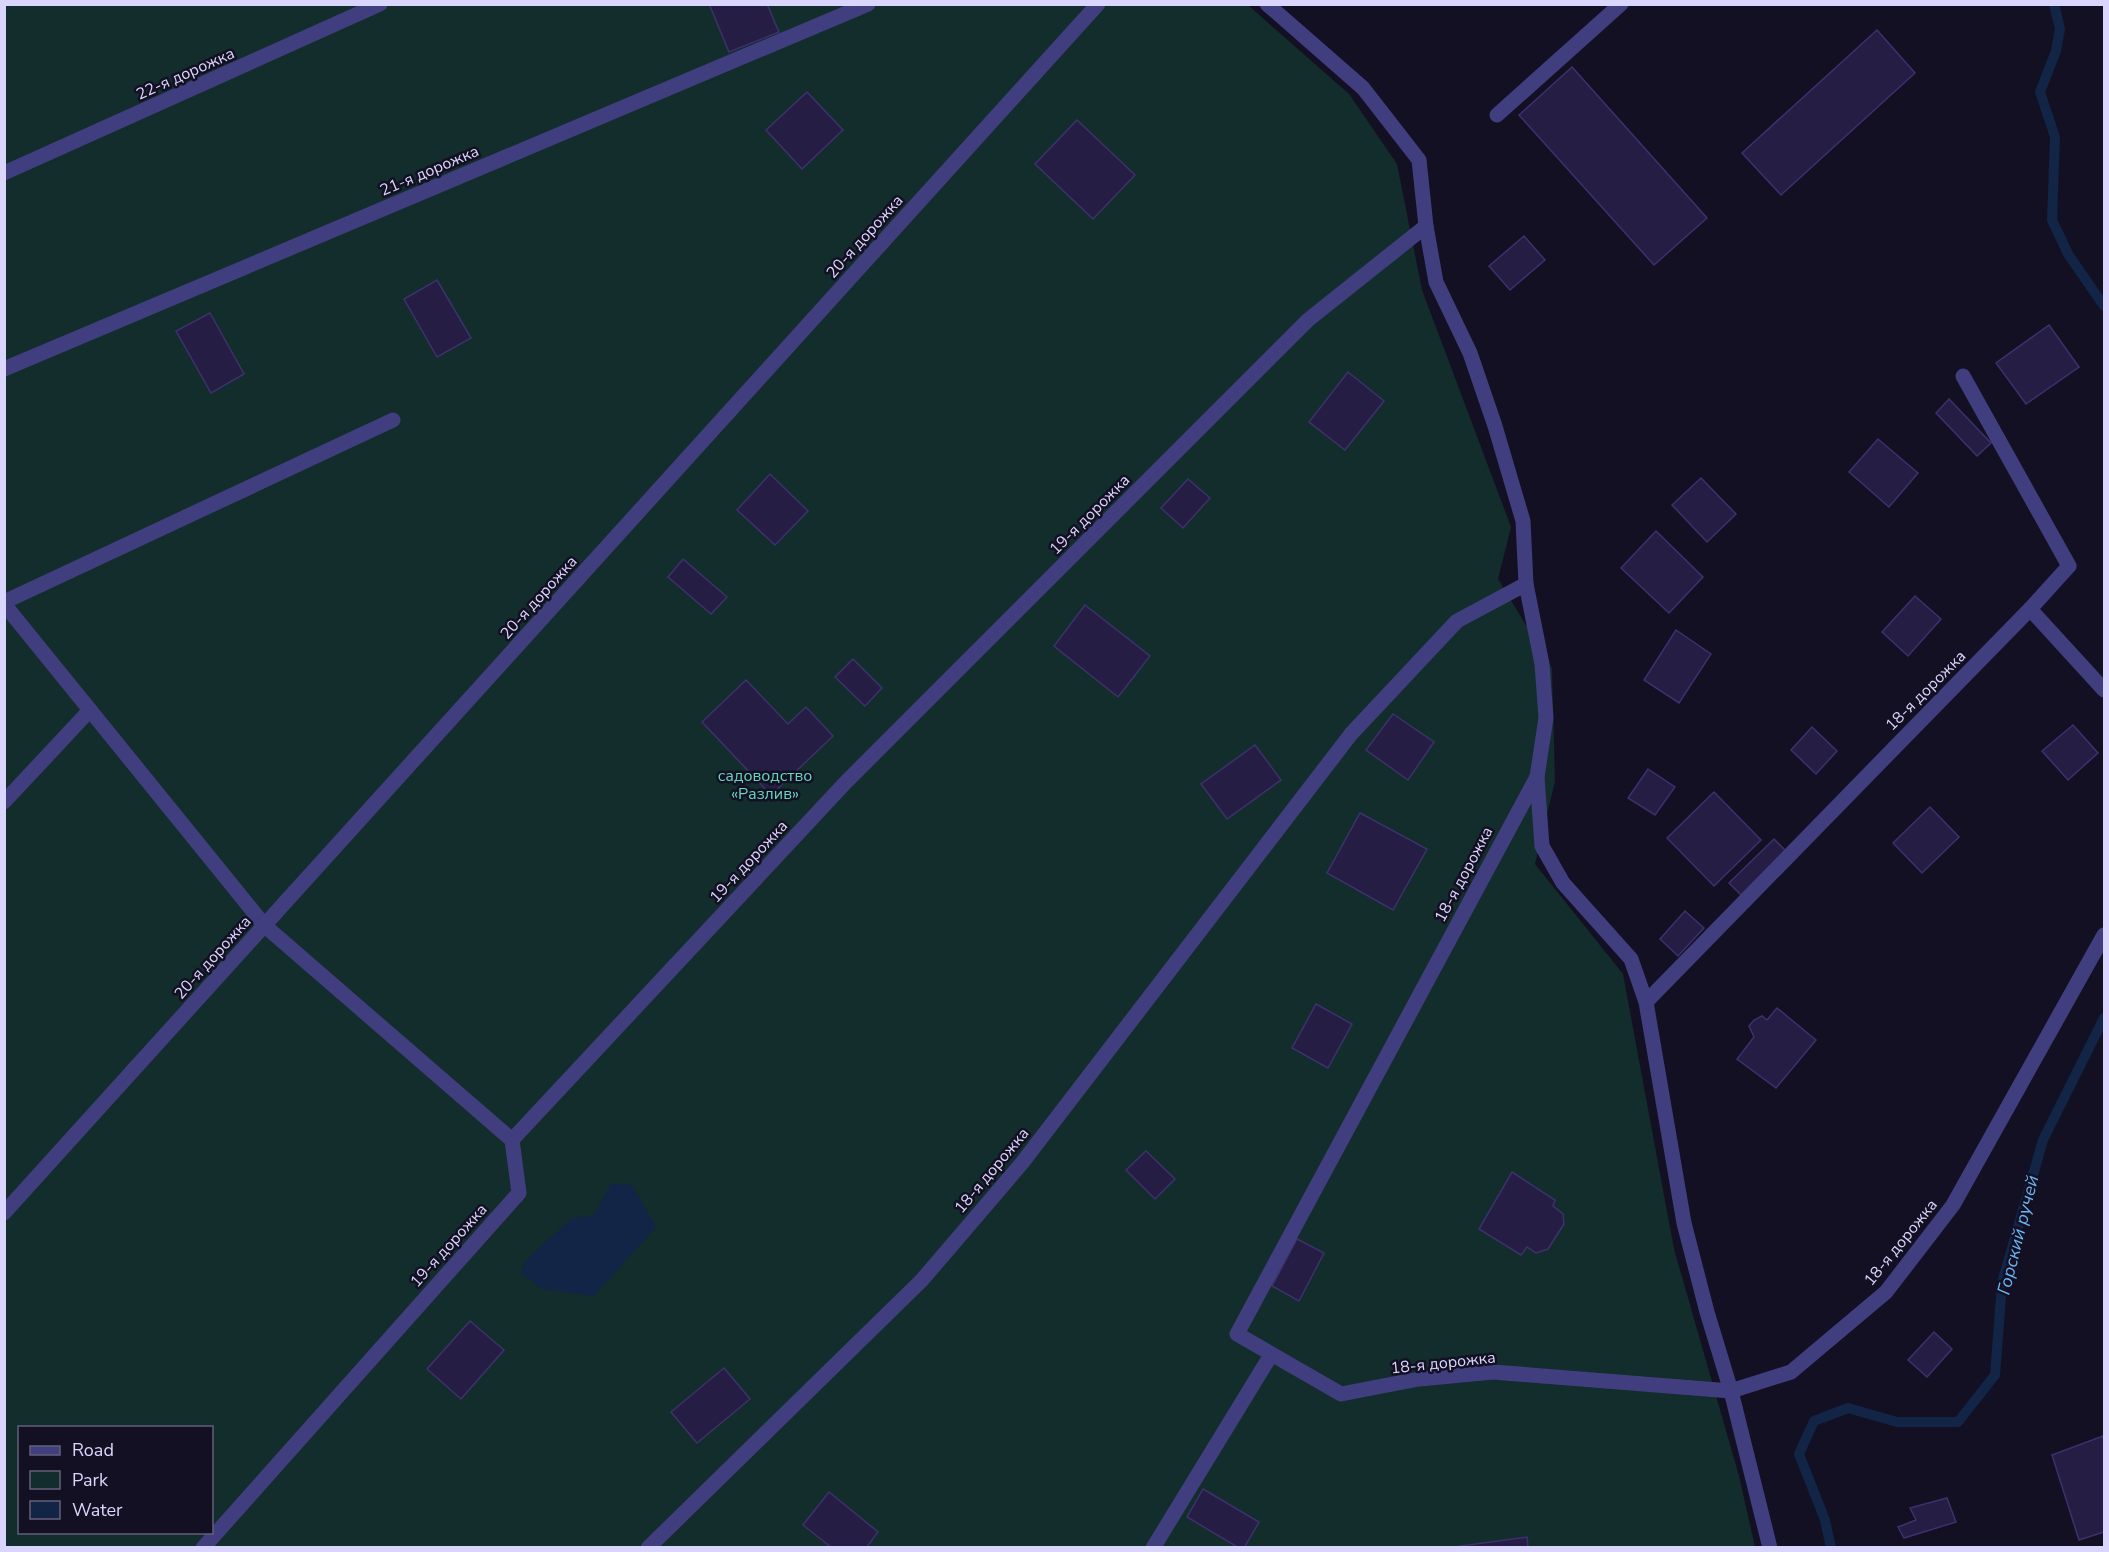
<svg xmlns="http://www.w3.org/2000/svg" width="2109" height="1552" font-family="'Nunito Sans',sans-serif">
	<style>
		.green { fill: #132d2c; fill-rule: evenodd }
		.water { fill: #122546 }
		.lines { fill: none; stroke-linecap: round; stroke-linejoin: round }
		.stream { stroke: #122546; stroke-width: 10 }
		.building { fill: #251d43; stroke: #3d316d; stroke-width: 1.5 }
		.minor { stroke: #413e7f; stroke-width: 15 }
		.labels { text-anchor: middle; stroke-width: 5; stroke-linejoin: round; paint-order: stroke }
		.street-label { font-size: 16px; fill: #dad5fc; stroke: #131023 }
		.park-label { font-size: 16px; fill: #66d7bb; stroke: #131023 }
		.water-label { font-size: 18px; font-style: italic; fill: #6bb5f4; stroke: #131023 }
	</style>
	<rect width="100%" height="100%" fill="#131023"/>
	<path class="green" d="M5,5H1248L1349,94L1397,164L1422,290L1511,527L1498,579L1552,668L1555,781L1535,864L1623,974L1674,1249L1739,1476L1755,1547L5,1548ZM20,1428H212V1532H20Z"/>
	<path class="water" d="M611,1184L632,1185L656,1227L594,1296L542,1289L521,1273L526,1260L572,1218L593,1216Z"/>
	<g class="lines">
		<g class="stream">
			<path d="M2054,4L2060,29L2056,51L2040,92L2055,137L2052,220L2068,254L2104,306"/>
			<path d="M1831,1548L1825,1520L1799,1454L1814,1421L1848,1408L1897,1422H1958L1995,1375L2002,1283L2043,1140L2104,1018"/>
		</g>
	</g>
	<g class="building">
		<path d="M712,4H767L779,32L729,52L710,6Z"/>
		<path d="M1877,30L1915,73L1781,195L1742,153Z"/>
		<path d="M1572,67L1707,218L1654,265L1519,115Z"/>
		<path d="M807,92L843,130L802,169L766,130Z"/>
		<path d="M1077,120L1135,175L1093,219L1035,164Z"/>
		<path d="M1524,236L1545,260L1510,290L1489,266Z"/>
		<path d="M437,280L471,338L437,357L404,299Z"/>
		<path d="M210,313L244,374L211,393L176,331Z"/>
		<path d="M2049,325L2079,367L2026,404L1996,363Z"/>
		<path d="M1348,372L1384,401L1345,450L1309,422Z"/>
		<path d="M1949,399L1991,443L1977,456L1936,413Z"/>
		<path d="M1878,439L1918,473L1889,507L1849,472Z"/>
		<path d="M770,474L808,511L775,545L737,510Z"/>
		<path d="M1701,478L1736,514L1707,542L1672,505Z"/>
		<path d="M1188,479L1210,498L1183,528L1161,508Z"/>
		<path d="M1656,531L1703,577L1669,613L1621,568Z"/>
		<path d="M683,559L727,597L711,614L668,577Z"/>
		<path d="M1915,596L1941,619L1908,656L1882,632Z"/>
		<path d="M1085,605L1150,656L1118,697L1054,646Z"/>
		<path d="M1676,630L1711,654L1679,703L1644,680Z"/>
		<path d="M853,659L882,688L865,706L835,677Z"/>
		<path d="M746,680L788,724L806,707L833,736L771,795L702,722Z"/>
		<path d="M1393,714L1434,742L1408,780L1366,750Z"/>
		<path d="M2073,725L2098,753L2068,780L2042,751Z"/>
		<path d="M1812,727L1837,751L1816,774L1791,750Z"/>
		<path d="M1255,745L1281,780L1227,819L1201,784Z"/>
		<path d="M1648,769L1675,787L1655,815L1628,798Z"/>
		<path d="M1714,792L1761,840L1714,886L1667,838Z"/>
		<path d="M1930,807L1959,837L1922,873L1893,843Z"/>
		<path d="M1360,813L1427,849L1393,910L1327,873Z"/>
		<path d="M1774,839L1786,851L1741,895L1729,883Z"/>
		<path d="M1685,911L1704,928L1678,956L1660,939Z"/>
		<path d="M1316,1004L1352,1024L1328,1068L1292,1048Z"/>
		<path d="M1777,1008L1816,1040L1776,1088L1737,1059L1754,1037L1749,1026L1754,1020L1762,1016L1767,1020Z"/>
		<path d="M1146,1151L1175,1179L1155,1199L1126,1170Z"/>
		<path d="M1512,1172L1555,1200L1553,1206L1563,1214L1564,1224L1548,1249L1536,1253L1527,1247L1521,1255L1479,1229Z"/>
		<path d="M1297,1239L1324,1253L1299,1301L1272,1286Z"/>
		<path d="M470,1321L504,1350L461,1399L427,1369Z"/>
		<path d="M1934,1332L1952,1349L1927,1377L1908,1360Z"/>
		<path d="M724,1368L750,1399L697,1443L671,1412Z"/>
		<path d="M2103,1436L2104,1442V1532L2079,1540L2052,1455Z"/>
		<path d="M1203,1489L1259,1522L1244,1548H1239L1187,1517Z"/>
		<path d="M829,1492L878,1532L866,1548H832L803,1525Z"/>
		<path d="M1947,1498L1956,1522L1904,1538L1898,1527L1916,1520L1910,1508Z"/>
		<path d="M1527,1537L1528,1548H1454L1453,1547Z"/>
	</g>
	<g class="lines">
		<g class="minor">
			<path d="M1267,4L1363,88L1419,160L1426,226L1436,282L1470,353L1495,426L1523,521L1526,584L1542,664L1546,718L1537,777L1542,846L1563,883L1631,959L1646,1002L1684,1223L1707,1312L1731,1391L1770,1548"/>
			<path d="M1497,115L1621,4"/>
			<path d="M4,173L380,4"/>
			<path d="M4,369L868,4"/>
			<path d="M4,602L393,420"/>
			<path d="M4,604L265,926L512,1140"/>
			<path d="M2030,609L2104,690"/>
			<path d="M1537,777L1237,1334L1341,1394L1419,1379L1493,1372L1731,1391L1791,1372L1886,1292L1953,1205L2104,935"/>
			<path d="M4,802L90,710"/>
			<path d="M1646,1002L2030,609L2069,566L1963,376"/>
			<path d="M4,1213L1098,4"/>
			<path d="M203,1548L519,1193L512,1140L846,782L1308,320L1426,226"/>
			<path d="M648,1548L922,1280L1022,1163L1351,734L1457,621L1526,584"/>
			<path d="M1153,1548L1271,1355"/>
		</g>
	</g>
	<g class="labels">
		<g class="street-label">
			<text transform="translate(185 73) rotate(-24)" y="6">22-я дорожка</text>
			<text transform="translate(429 170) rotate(-23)" y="6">21-я дорожка</text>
			<text transform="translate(864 236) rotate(-48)" y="6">20-я дорожка</text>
			<text transform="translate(1089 514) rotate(-45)" y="6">19-я дорожка</text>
			<text transform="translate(538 597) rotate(-48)" y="6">20-я дорожка</text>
			<text transform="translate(1925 690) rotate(-45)" y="6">18-я дорожка</text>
			<text transform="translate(748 861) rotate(-47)" y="6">19-я дорожка</text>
			<text transform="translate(1463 874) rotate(-62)" y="6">18-я дорожка</text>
			<text transform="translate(212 957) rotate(-48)" y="6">20-я дорожка</text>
			<text transform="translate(991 1170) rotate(-50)" y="6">18-я дорожка</text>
			<text transform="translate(1900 1242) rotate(-51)" y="6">18-я дорожка</text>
			<text transform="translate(448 1245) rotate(-48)" y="6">19-я дорожка</text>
			<text transform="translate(1443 1362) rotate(-6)" y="6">18-я дорожка</text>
		</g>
		<g class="park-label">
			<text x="765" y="781">садоводство<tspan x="765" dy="18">«Разлив»</tspan></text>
		</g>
		<g class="water-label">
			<text transform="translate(2018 1235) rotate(-76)" y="6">Горский ручей</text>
		</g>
	</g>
	<rect width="2109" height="1552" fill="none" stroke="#dad5fc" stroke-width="12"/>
	<rect x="18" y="1426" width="195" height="108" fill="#131023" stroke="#635f7a" stroke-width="1.5"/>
	<rect x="30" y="1446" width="30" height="9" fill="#413e7f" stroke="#635f7a" stroke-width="1.5"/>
	<text x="72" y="1456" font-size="18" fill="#dad5fc">Road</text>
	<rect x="30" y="1471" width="30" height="18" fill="#132d2c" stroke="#635f7a" stroke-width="1.5"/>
	<text x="72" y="1486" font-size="18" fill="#dad5fc">Park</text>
	<rect x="30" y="1501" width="30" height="18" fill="#122546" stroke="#635f7a" stroke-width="1.5"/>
	<text x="72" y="1516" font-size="18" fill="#dad5fc">Water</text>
</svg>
